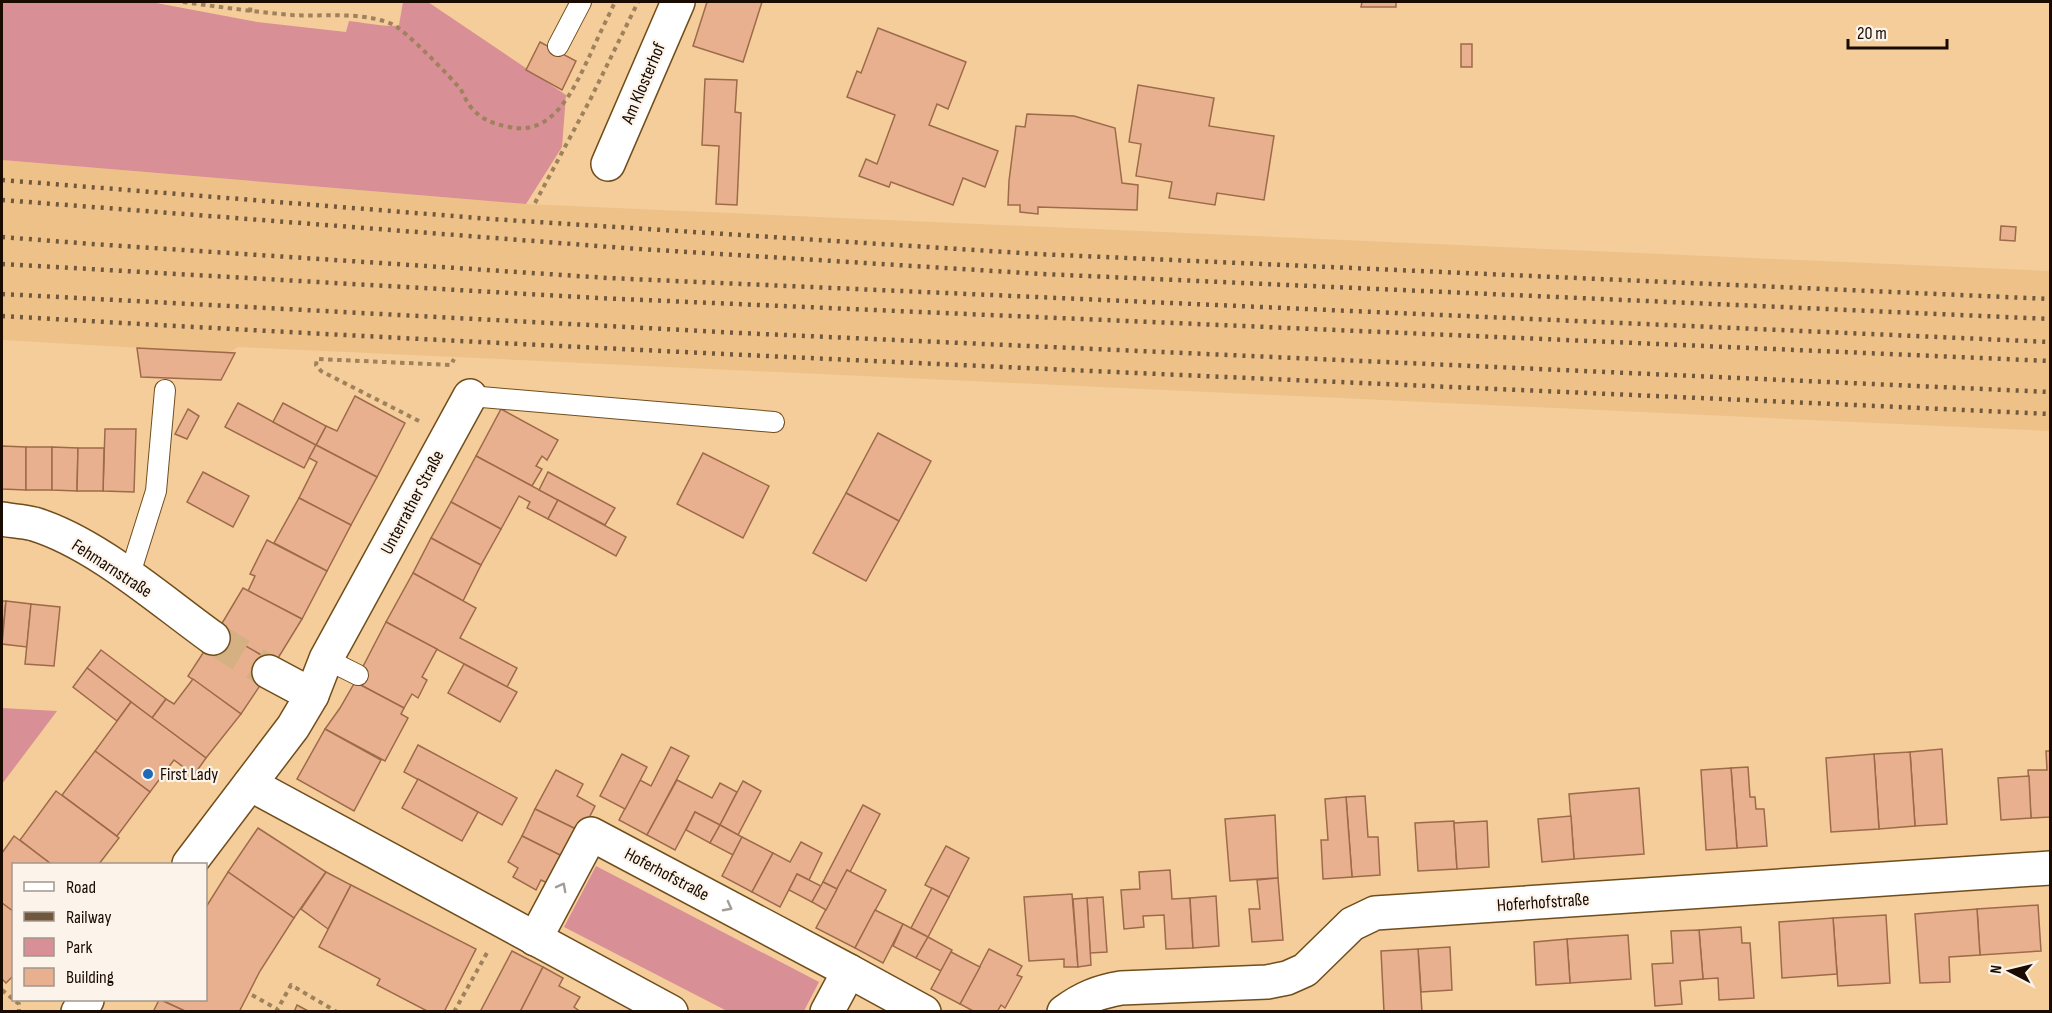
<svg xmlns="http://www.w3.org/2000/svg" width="2052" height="1013" font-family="'Sofia Sans Condensed',sans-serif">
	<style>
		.built { fill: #eec189 }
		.green { fill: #d88f96 }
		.building { fill: #e8b08e; stroke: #9d6b4a; stroke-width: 1.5 }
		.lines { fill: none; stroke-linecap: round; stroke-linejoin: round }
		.minor-tunnel { stroke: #d4b083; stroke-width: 33; stroke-dasharray: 33 16; stroke-linecap: butt }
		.service-casing { stroke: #704e1c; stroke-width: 22 }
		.minor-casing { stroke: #704e1c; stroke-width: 36 }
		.path { stroke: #9e815d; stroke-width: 4; stroke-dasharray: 4.5 4.5; stroke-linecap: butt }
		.service { stroke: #fff; stroke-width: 20 }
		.minor { stroke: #fff; stroke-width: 33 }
		.tram { stroke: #71583d; stroke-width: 1.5 }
		.rail { stroke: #71583d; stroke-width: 4.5; stroke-dasharray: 3 6; stroke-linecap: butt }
		.oneway { stroke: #a39d99 }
		.poi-dot { fill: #1d6ab9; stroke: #fcf4ea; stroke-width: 2 }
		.labels { text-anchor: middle; stroke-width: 4.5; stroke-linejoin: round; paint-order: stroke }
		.street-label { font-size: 18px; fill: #190b00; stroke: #fcf4ea }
		.poi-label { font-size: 18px; fill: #190b00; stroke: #fcf4ea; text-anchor: start }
	</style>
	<rect width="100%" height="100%" fill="#f5cd9a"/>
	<path class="built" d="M2,160L526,204L2050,271V431L238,347L229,353L2,340Z"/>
	<g class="green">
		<path d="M2,2H151L257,22L346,32L349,21C361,22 389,28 399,25L403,2H428L566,95L562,147L526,204L2,160Z"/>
		<path d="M2,708L57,711L2,784Z"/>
		<path d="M596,866L819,982L804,1011H727L564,927Z"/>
	</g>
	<g class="building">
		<path d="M707,2H762L743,62L693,46Z"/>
		<path d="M1332,2H1396V7H1361L1362,2Z"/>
		<path d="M878,28L966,62L948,109L937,104L929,125L998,151L985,187L963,178L953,205L891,182L889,187L859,176L866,159L877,164L895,115L847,97L857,71L861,73Z"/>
		<path d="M540,42L576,61L562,90L526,70Z"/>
		<rect x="1461" y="44" width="11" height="23"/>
		<path d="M705,79L737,80L735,112L741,113L737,205L716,204L719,146L702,145Z"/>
		<path d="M1138,85L1214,98L1209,126L1274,136L1264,200L1217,193L1215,205L1169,198L1172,182L1136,176L1141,144L1129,142Z"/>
		<path d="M1027,114L1074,116L1115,128L1122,183L1138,185L1137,210L1038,207V214L1020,212V205H1008L1009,181L1016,126L1025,127Z"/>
		<path d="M2001,226L2016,227L2015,241L2000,240Z"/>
		<path d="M137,348L235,353L221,380L141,377Z"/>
		<path d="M355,396L405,423L377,477L316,445L326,426L337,431Z"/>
		<path d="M238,403L316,445L304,468L225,427Z"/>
		<path d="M283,403L326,426L316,445L273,422Z"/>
		<path d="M188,409L199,416L187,439L175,434Z"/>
		<path d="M501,409L558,440L547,460L542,456L536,466L542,469L532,486L476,456Z"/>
		<path d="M105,429H136L134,492L103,491Z"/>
		<path d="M878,433L931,461L899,521L846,493Z"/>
		<path d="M316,445L377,477L351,525L299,498L317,462L309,458Z"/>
		<path d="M2,446L26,447V490L2,489Z"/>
		<rect x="26" y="447" width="26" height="43"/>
		<path d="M52,447L78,448L77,491L52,490Z"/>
		<path d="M78,448H104L103,491H77Z"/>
		<path d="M703,453L769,486L743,538L677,504Z"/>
		<path d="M476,456L558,500L548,519L527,508L530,502L519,496L501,529L451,502Z"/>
		<path d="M203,472L249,496L233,527L187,502Z"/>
		<path d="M548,472L615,508L605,525L539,490Z"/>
		<path d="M846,493L899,521L866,581L813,553Z"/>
		<path d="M299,498L351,525L327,571L274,543Z"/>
		<path d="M558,500L626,537L616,556L548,519Z"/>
		<path d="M451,502L501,529L481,565L431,538Z"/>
		<path d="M431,538L481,565L463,601L413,573Z"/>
		<path d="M267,540L327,571L302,619L248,591L255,576L250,574Z"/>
		<path d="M413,573L476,608L460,638L517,668L507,687L386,622Z"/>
		<path d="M243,588L302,619L275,663L218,630Z"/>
		<path d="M2,601H6L2,641Z"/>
		<path d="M6,601L31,604L27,647L2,644Z"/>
		<path d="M31,604L60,607L54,666L25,664Z"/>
		<path d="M386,622L437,649L422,677L427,680L418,698L412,694L404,708L355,682Z"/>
		<path d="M218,630L275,663L241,714L188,676Z"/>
		<path d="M101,650L166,699L152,718L87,668Z"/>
		<path d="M464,664L517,692L500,722L448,693Z"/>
		<path d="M87,668L131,702L117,721L73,687Z"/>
		<path d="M193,679L241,714L206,758L152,718L166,699L174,704Z"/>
		<path d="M355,682L404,708L401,714L408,718L385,761L325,729L340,708Z"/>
		<path d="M131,702L206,758L194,775L174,760L150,792L95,751Z"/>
		<path d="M325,729L381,760L354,811L297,779Z"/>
		<path d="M418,745L517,798L502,825L404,772Z"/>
		<path d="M671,747L689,756L647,835L619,820L640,780L651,786Z"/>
		<path d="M1942,749L1947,824L1915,826L1910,752Z"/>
		<path d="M95,751L150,792L117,836L62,795Z"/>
		<path d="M2046,751H2050V817L2031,818L2028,770H2047Z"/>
		<path d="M1910,752L1915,826L1879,829L1874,754Z"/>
		<path d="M622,754L647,767L625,809L600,796Z"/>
		<path d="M1874,754L1879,829L1831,832L1826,758Z"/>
		<path d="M1748,767L1750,797H1755L1756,809H1764L1767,846L1737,848L1731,768Z"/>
		<path d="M1731,768L1737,848L1706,850L1701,770Z"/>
		<path d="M556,770L583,784L577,796L595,806L582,832L535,809Z"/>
		<path d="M2029,776L2031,818L2001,820L1998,778Z"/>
		<path d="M418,779L478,812L462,841L402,808Z"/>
		<path d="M677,780L712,798L720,783L737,792L720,825L695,812L675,850L647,835Z"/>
		<path d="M743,781L761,791L738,835L720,825Z"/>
		<path d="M1639,788L1644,854L1574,859L1569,794Z"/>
		<path d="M56,791L119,838L99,864H51L20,840Z"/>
		<path d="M1365,796L1368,837H1378L1380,875L1352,877L1346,797Z"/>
		<path d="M1346,797L1352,877L1323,879L1321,840H1328L1325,799Z"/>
		<path d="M863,805L880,814L850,872L847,870L837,889L823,882Z"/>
		<path d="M535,809L582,832L568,859L522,836Z"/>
		<path d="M695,812L720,825L710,843L686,830Z"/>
		<path d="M1275,815L1278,878L1230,881L1225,819Z"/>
		<path d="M1571,816L1574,859L1542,862L1538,819Z"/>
		<path d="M1454,821L1457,869L1418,871L1415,823Z"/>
		<path d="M1487,821L1489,867L1457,869L1454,823Z"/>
		<path d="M720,825L742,837L733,855L710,843Z"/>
		<path d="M258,828L326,872L294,918L228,872Z"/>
		<path d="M14,836L51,864H14V912L2,903V853Z"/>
		<path d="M522,836L568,859L554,886L541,880L536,890L513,877L518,868L508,862Z"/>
		<path d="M742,837L773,853L752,892L722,876Z"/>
		<path d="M801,842L822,853L809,880L797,874L780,907L752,892L773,853L790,862Z"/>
		<path d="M946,846L969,858L949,897L925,885Z"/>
		<path d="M847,870L886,890L855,948L816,928Z"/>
		<path d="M1170,870L1172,899L1190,898L1193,948L1166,949L1164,915L1143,916L1144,927L1124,929L1121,890L1140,889L1139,872Z"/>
		<path d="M228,872L294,918L260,971L239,1012H187L161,1000H206V907Z"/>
		<path d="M326,872L351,885L328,929L301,909Z"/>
		<path d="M797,874L821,886L812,902L789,890Z"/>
		<path d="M1278,878L1283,940L1252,942L1249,909H1260L1257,880Z"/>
		<path d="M823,882L837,889L826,910L812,902Z"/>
		<path d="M351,885L476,949L444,1012H429L377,985L380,979L319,947Z"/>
		<path d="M932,888L949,897L928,937L911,928Z"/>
		<path d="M1072,894L1078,967H1064V959L1029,961L1024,897Z"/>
		<path d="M1216,896L1219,946L1193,948L1190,898Z"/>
		<path d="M1103,897L1107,952L1090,953L1087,898Z"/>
		<path d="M1087,898L1091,965L1078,967L1073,899Z"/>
		<path d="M2,903L14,912V975L6,983L2,979Z"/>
		<path d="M2038,905L2041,951L1980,955L1977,909Z"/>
		<path d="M1977,909L1980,955L1949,957L1950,982L1920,983L1915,914Z"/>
		<path d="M875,910L903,924L883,963L855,948Z"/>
		<path d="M1886,915L1890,983L1838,986L1833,918Z"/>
		<path d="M1833,918L1837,974L1782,978L1779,922Z"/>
		<path d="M903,924L928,937L916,958L893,946Z"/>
		<path d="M1741,927L1742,943H1750L1754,998L1719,1000L1718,978L1703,979L1699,930Z"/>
		<path d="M1699,930L1703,979L1680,981L1682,1004L1655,1006L1652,964L1673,963L1671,931Z"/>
		<path d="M1628,935L1631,979L1570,983L1567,939Z"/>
		<path d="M928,937L952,950L941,971L916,958Z"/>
		<path d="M1567,939L1570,983L1536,985L1534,942Z"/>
		<path d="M1450,947L1452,990L1421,992L1418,949Z"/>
		<path d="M989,949L1022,966L1017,975L1022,977L1005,1008L1001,1005L997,1012H975L960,1004Z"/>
		<path d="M1418,949L1422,1012H1384L1381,951Z"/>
		<path d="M512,951L543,967L520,1012H480Z"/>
		<path d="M951,952L980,967L960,1004L931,989Z"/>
		<path d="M543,967L563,978L559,986L580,997L574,1007L581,1012H520Z"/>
		<path d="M159,1000H161L187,1012H153Z"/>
		<path d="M297,1005L310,1012H294Z"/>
	</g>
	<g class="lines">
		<path class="minor-tunnel" d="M213,638L269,672"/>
		<g class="service-casing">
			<g id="service">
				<path d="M558,46L581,2"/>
				<path d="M470,396L774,422"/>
				<path d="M129,577L156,491L165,390"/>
				<path d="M326,659L358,675"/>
			</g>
		</g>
		<g class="minor-casing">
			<g id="minor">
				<path d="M608,164L678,2"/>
				<path d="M2,519C12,521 23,521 34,524C96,543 160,600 213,638"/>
				<path d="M269,672L312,695"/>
				<path d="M250,784L671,1012"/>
				<path d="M189,864L293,727L312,695L326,659L470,396"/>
				<path d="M535,939L591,834L849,971"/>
				<path d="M78,1012L87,1000"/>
				<path d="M827,1012L849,971L924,1012"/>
				<path d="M1064,1012C1083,998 1098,992 1121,988L1267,982L1287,978L1305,970L1352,924L1375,913L2050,868"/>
			</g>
		</g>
		<g class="path">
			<path d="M183,2C220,7 256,12 292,15C325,17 360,11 392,24C404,29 452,78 461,90C464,95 466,101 470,106C480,119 493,124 509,127C554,137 574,88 590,55C598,37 607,19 615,2"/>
			<path d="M250,12L251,2"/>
			<path d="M535,203L590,100L638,2"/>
			<path d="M419,421L321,371L316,365L317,359L451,365L454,359"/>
			<path d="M2,990L19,1004V1012"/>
			<path d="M252,995L277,1009"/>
			<path d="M276,1012L291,985L337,1012"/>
			<path d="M454,1012L488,951"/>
		</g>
		<use href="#service" class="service"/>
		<use href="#minor" class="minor"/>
		<path class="tram" d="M2,1011V1012"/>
		<g class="rail">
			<path d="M2,180L491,219L1037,254L2050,299"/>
			<path d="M2,200L624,248L1042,274L2050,319"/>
			<path d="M2,237L92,244L608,278L2050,342"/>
			<path d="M2,264L598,298L2050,361"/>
			<path d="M2,294L740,333L2050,392"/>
			<path d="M2,316C684,356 1367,382 2050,414"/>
		</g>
	</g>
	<defs><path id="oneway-chevron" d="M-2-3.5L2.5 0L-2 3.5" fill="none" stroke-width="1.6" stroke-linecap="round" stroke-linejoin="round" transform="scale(1.5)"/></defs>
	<g class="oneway">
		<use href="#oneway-chevron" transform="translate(562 887) rotate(-62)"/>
		<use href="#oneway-chevron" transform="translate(728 907) rotate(28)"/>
	</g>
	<circle class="poi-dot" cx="148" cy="774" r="6"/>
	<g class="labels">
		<g class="street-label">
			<text transform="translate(643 83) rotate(-67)" y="6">Am Klosterhof</text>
			<text transform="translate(412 502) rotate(-62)" y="6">Unterrather Straße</text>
			<text transform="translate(112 568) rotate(33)" y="6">Fehmarnstraße</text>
			<text transform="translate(667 874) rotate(28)" y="6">Hoferhofstraße</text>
			<text transform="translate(1543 902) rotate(-4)" y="6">Hoferhofstraße</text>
		</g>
		<g class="poi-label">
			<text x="160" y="780">First Lady</text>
		</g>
	</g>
	<rect width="2052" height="1013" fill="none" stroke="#190b00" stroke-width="6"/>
	<rect x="12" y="863" width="195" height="138" fill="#fcf4ea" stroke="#a1978c" stroke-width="1.5"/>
	<rect x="24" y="882" width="30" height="9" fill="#ffffff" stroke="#a1978c" stroke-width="1.5"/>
	<text x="66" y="893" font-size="18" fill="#190b00">Road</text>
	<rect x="24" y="912" width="30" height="9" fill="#71583d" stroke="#a1978c" stroke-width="1.5"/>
	<text x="66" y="923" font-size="18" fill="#190b00">Railway</text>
	<rect x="24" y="938" width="30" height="18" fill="#d88f96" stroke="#a1978c" stroke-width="1.5"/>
	<text x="66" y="953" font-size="18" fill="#190b00">Park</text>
	<rect x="24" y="968" width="30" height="18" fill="#e8b08e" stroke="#a1978c" stroke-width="1.5"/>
	<text x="66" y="983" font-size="18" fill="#190b00">Building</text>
	<g transform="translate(2010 971) rotate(277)" stroke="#fcf4ea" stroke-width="4.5" paint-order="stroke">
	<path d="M0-4.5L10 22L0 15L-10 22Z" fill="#190b00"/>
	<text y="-9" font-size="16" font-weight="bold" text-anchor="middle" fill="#190b00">N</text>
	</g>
	<path d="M1848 39v9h99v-9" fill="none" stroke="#190b00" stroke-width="3"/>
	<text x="1857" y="39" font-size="18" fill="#190b00" stroke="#fcf4ea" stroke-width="4.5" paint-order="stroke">20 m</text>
</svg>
